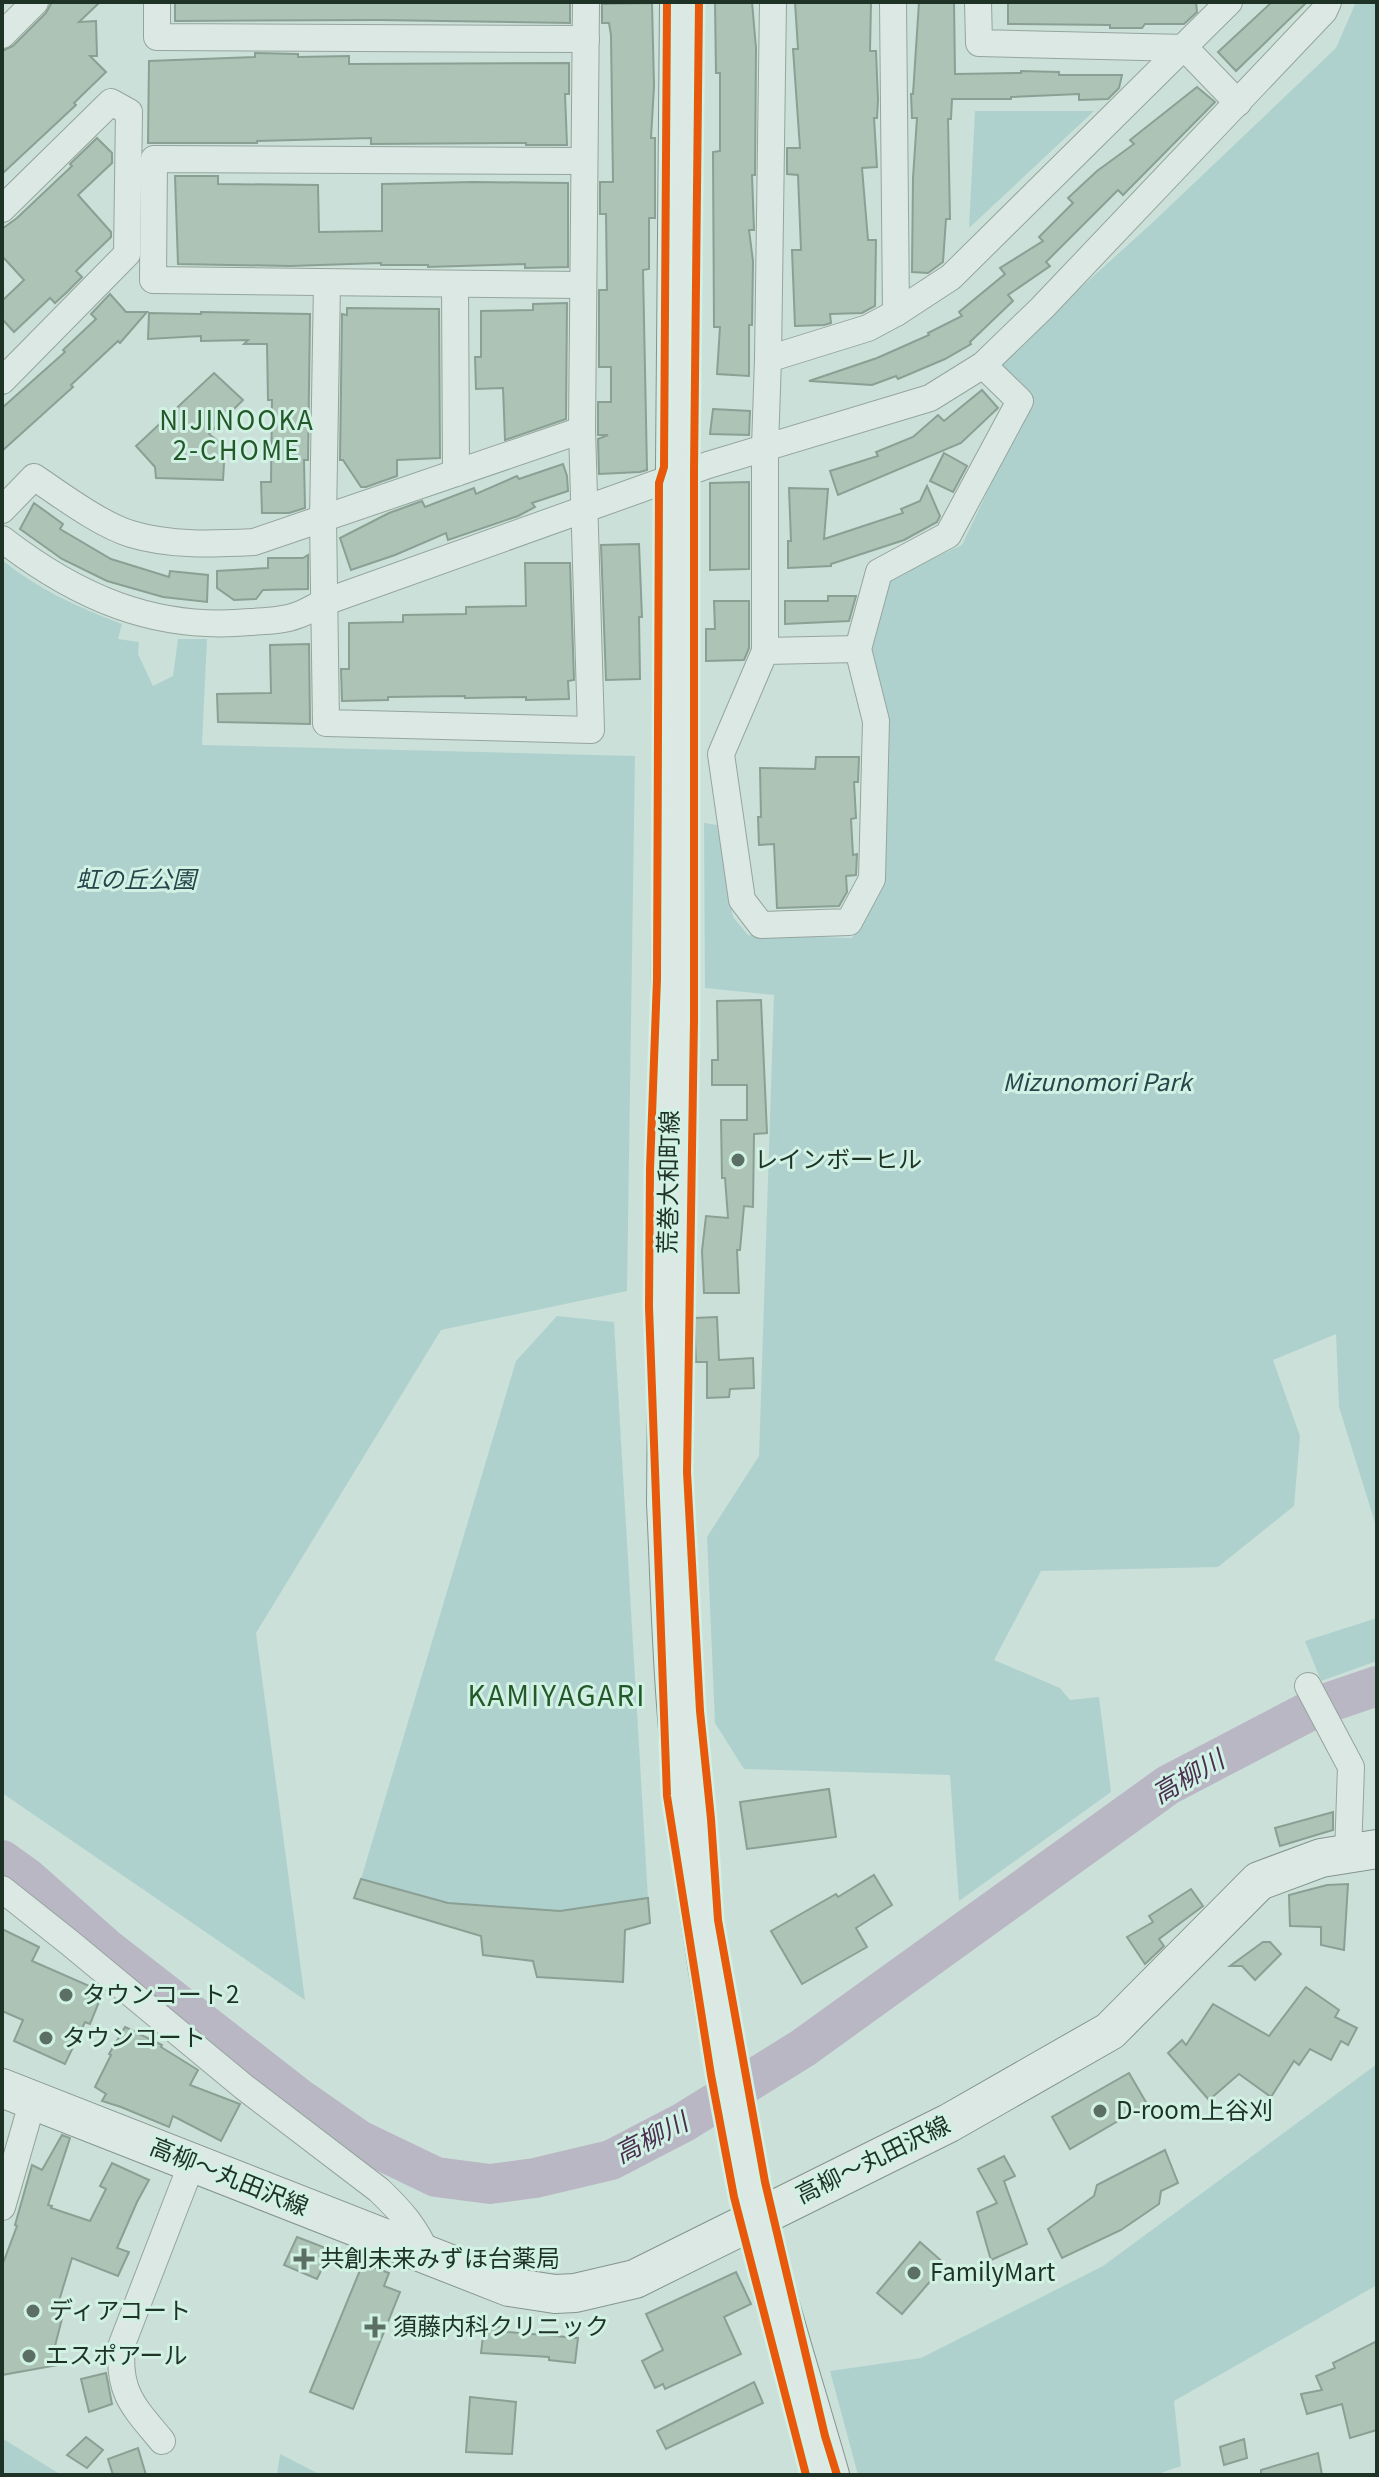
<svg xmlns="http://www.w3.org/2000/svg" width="1379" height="2477" font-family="Georgia,'Noto Sans JP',serif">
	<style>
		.green { fill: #afd1ce }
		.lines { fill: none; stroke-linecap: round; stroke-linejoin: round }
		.river { stroke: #bab7c4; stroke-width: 40 }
		.building { fill: #acc3b6; stroke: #8ba094; stroke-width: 2 }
		.street-casing { stroke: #95a59d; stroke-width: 28 }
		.secondary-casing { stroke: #84958d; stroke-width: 40 }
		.street { stroke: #dce8e4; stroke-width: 26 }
		.secondary { stroke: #dce8e4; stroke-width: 38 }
		.cycleway-casing { stroke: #d2f1e5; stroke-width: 13 }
		.cycleway { stroke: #e8590c; stroke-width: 8 }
		.poi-dot { fill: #5b6f64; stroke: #d2f1e5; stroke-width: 3 }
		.labels { text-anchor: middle; stroke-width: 6; stroke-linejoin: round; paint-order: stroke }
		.park-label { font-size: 24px; font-style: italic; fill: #27464c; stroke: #d2f1e5 }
		.poi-label { font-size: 24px; fill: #1e3226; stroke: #d2f1e5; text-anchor: start }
		.street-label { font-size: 24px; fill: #1e3226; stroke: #d2f1e5 }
		.neighbourhood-label { font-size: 26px; letter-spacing: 2px; fill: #235929; stroke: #d2f1e5 }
		.water-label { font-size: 26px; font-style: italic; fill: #4b2f50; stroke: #d2f1e5 }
		.quarter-label { font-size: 28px; letter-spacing: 2px; fill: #235929; stroke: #d2f1e5 }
	</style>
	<rect width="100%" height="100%" fill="#cbe0d8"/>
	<g class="green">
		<path d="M1356,2H1377V1529L1339,1407L1336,1334L1273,1360L1300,1436L1294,1506L1218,1567L1041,1571L994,1660L1060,1688L1070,1700L1099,1697L1111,1792L959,1901L950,1775L744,1769L715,1723L707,1537L759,1456L774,995L705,988L704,823L717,825L733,917L748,935L852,938L883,880L871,653L888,579L962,545L1031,400L1000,364L1003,358L1151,224L1336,48Z"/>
		<path d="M975,111H1094L969,228Z"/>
		<path d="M2,560C38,589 79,608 122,624L118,639L139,642L138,654L153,686L173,676L178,639H207L202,745L635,756L627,1291L441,1330L256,1633L305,2000L2,1793Z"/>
		<path d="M557,1316L614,1322L648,1898L566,1911L448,1903L361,1879L516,1361Z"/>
		<path d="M1377,1618V1661L1321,1681L1305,1641Z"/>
		<path d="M1377,2064V2285L1174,2401L1181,2466L1155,2475H858L830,2371L921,2358L1103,2266Z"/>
		<path d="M2,2438L61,2475H2Z"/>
		<path d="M280,2454L321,2475H277Z"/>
	</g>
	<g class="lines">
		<path class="river" d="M2,1860L27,1878L106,1948L300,2099L359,2140L436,2177L490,2184L535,2178L611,2160L684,2122L803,2048L1168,1785L1321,1705L1377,1686"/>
	</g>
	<g class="building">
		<path d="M52,2H100L79,22L96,21L97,56H90L106,72L74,103L76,105L2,174V51L13,46L46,13Z"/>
		<path d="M175,2H570V23L379,20L175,21Z"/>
		<path d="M715,2H752L756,48L755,175H752L754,230H749L753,261L752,325H749V376L717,374L720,327H714L713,152L720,151V73H716Z"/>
		<path d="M795,2H871L870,51H876L878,100L877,118H874L877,167L862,168L868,240H876L875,306L862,313L830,314L831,323L824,325L795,326L792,250H801L798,175L787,174V148H800L793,49H798Z"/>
		<path d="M919,2H954L955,74L1021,73V71L1059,72V75H1122L1119,88L1108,99L1079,100V94L1011,97V99H952L951,119H948L950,219H946L943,262L928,273L912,272L913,178L917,118H912L911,94H913Z"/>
		<path d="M1008,2H1196L1197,12L1184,24H1145L1142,28H1110V25L1008,24Z"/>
		<path d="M1272,2H1307L1236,71L1218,52Z"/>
		<path d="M652,3L654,86L651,138H655V218H649V269L643,270L647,470L640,472L599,474L598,439L608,435H598V402H611V367H599V290H607L606,214H600V182H613L611,35L609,23H602V4Z"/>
		<path d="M255,53L298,54V57L349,56V64L569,63V94H565L567,145H526V143L371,144V138L257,141V143H148L149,61L255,57Z"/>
		<path d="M1197,87L1215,102L1123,195L1118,190L1046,262L1050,266L1008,295L1013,301L970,342L971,344L945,359L898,379L896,376L872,385L809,381L877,358L929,335L928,333L962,316L959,312L1005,274L1000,268L1043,241L1039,237L1073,203L1068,198L1097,171L1134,144L1130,140Z"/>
		<path d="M97,138L112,153V163L78,195L111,232V237L76,271L82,277L68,291L55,303L50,298L14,332L2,319V301L24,280L2,256V229L17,218L72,166L70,164Z"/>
		<path d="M175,176H218V184L318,185L319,232L382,231V184L473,182L568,183V267L525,268V264L428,267V265H381V263L290,266L178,264Z"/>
		<path d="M110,294L126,312H147L120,343L118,341L71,385L73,387L2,451V408L65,352L63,350L96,319L91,314Z"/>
		<path d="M567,303L566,419L505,440L503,388L476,389L475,357H481V311L533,310V304Z"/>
		<path d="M347,308L439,309L440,458L397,460V476L366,487H361L343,460H340L342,314L347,315Z"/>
		<path d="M201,312L310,314L308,460H304L305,508L289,513H262L261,482H271L272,400H268L267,344H244L248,340L201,341V336L148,339L149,313L201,314Z"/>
		<path d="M214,373L243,400L209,434L225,447L223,480L156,478L155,467L136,446Z"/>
		<path d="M982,390L998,408L961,443L838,495L830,471L878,456L876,452L913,437L938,415L944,421Z"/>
		<path d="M713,409L750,411L749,435L710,434Z"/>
		<path d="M944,453L967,466L953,492L930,481Z"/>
		<path d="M563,464L567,476L568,491L532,503L535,507L518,516L448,540L446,533L395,555L351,570L340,538L389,513L422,501L425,507L474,488L476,494L517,476L519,479Z"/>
		<path d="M749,482V569L710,570V483Z"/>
		<path d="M927,486L940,516L937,522L904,540L831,564V566L788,568V541H791L789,488L828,489L824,539L903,513L901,509L920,501Z"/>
		<path d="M34,503L63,524L60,529L111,559L169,577L170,571L208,575L207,602L163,597L107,581L62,559L20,529Z"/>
		<path d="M639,544L642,617H639L640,679L606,680L601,545Z"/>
		<path d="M308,555V589L263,590L256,599L234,600L217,588V571L268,568V558H303Z"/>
		<path d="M525,563H570L574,680L568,681L569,699L526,700V697L465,698V696L388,697V700L342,701L341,669H349V623L403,622V615L466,614V607L526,606Z"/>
		<path d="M828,596H856L849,621L785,624V601H828Z"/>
		<path d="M714,601H749V648L744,660L706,661V629H715Z"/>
		<path d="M309,644L310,724L218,722L217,694L271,693L270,645Z"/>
		<path d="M816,757H859L858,782H854L856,818L851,819L853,855L857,854L856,875L846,876L847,892L839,906L777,908L774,844L759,845L758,817H761L760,768L815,769Z"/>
		<path d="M761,1000L767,1133L754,1134L753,1207L744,1206L740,1250H737L739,1293H704L702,1251L706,1216L728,1218L725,1178H722L721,1120H747V1085H712V1060H718L717,1001Z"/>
		<path d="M717,1317L719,1360L753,1358L754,1388L730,1389L729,1397L707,1398V1362H696L694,1318Z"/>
		<path d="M829,1789L836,1837L747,1849L740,1802Z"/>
		<path d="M1333,1812V1830L1280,1846L1275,1828Z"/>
		<path d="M874,1875L892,1905L856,1928L867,1947L802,1984L771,1931L836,1894L838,1897Z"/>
		<path d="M361,1879L448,1903L560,1911L648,1898L650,1923L625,1930L623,1982L537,1977L533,1961L483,1955L481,1936L354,1898Z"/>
		<path d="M1348,1884L1344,1950L1321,1945V1927L1290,1926L1289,1895L1327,1885Z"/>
		<path d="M1191,1889L1203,1906L1159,1939L1164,1946L1145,1964L1127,1937L1153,1922L1149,1916Z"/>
		<path d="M2,1929L39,1947L32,1961L103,1992L90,2024L85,2022L65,2064L14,2041L23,2020L2,2011Z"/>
		<path d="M1263,1942H1270L1281,1954L1255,1980L1242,1966H1230Z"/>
		<path d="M1306,1987L1339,2010L1335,2017L1357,2028L1348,2045L1341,2041L1331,2060L1310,2049L1299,2065L1294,2061L1271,2097L1239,2074L1209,2100L1168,2053L1182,2040L1186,2045L1213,2004L1269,2036Z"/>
		<path d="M125,2027L162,2045L161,2047L198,2070L190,2085L240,2104L221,2141L173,2116L169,2127L121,2107L102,2101L106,2094L95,2087L111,2055L109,2054Z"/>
		<path d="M1129,2073L1147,2104L1070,2149L1052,2117Z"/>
		<path d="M62,2135L70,2138L48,2205L52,2206L51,2208L90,2221L106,2189L100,2186L112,2163L149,2180L137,2202L117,2248L129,2252L118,2276L72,2258L59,2301L66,2303L54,2350L58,2365L2,2375V2266L17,2226L15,2225L32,2165L42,2170Z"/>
		<path d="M1165,2150L1178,2183L1161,2191L1159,2204L1121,2230L1062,2258L1048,2229L1094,2196L1097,2185Z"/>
		<path d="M1004,2156L1015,2176L1004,2181L1027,2244L991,2260L977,2212L997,2203L978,2169Z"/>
		<path d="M297,2237L331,2250L317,2279L284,2265Z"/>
		<path d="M920,2242L945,2264L902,2314L877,2293Z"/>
		<path d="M363,2263L389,2273L384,2286L400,2292L353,2409L310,2392Z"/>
		<path d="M736,2272L751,2304L724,2317L741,2354L665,2389L663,2384L655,2388L642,2361L663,2350L646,2314Z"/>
		<path d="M484,2327H508L507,2332L578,2338L575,2363L549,2360V2357L481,2353Z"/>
		<path d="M1377,2341V2430L1350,2438L1342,2404L1307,2414L1301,2394L1322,2390L1316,2376L1335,2368L1333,2363Z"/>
		<path d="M106,2373L112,2404L89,2412L81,2379Z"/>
		<path d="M754,2382L763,2403L666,2449L657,2431Z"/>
		<path d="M470,2397L516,2402L512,2454L466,2452Z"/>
		<path d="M86,2437L103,2450L87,2468L67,2455Z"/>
		<path d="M1244,2439L1247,2458L1224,2465L1220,2447Z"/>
		<path d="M138,2448L146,2475H113L108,2459Z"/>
		<path d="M1318,2453L1322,2475H1261V2470Z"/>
	</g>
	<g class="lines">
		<g class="street-casing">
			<g id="street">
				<path d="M157,2V37L586,39"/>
				<path d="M773,2L768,359L765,447V651L721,754L742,900L761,925L849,922L872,879L876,721L858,649L879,572L948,535L1020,401L983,365"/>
				<path d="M893,2L896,313"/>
				<path d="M978,2L979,43L1185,48L1238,103"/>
				<path d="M2,35L35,2"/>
				<path d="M2,209L111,102L129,112L127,254L2,381"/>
				<path d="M327,283L323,519L326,723L591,730L582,430L586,2"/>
				<path d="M455,284L456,473"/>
				<path d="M583,285L153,280L154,159L584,161"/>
				<path d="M768,359L868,328L896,313L951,277L1229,2"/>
				<path d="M2,510L34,477C61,495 101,525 131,534C171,546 213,544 254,542L582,430"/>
				<path d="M2,539C77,597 154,631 250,622C266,621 283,621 298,615C307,612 316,606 325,602L708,465L930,398L983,365L1042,308L1324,11L1328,2"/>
				<path d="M765,651L858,649"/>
				<path d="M1308,1686L1351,1767L1348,1854"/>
				<path d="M2,1889L70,1943L244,2087L379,2190C402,2212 415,2227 428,2256"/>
				<path d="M2,2207L33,2100"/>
				<path d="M162,2441C133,2406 117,2392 122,2344L192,2163"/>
			</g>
		</g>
		<g class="secondary-casing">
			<g id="secondary">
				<path d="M679,2L666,1503C670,1581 671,1661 679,1739C692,1884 715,2029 746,2171C768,2273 801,2374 830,2475"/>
				<path d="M2,2088L509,2287L555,2294L575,2293L635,2279L949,2123L1110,2031L1259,1881L1321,1858L1377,1849"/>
			</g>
		</g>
		<use href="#street" class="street"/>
		<use href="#secondary" class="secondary"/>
		<g class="cycleway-casing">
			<g id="cycleway">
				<path d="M667,2L664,467L659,483L657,979L650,1169L649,1307L667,1796L711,2075L734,2197L806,2475"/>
				<path d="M699,2L694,471V1020L687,1472L700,1711L711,1819L718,1920L765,2182L825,2436L837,2475"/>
			</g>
		</g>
		<use href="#cycleway" class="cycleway"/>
	</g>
	<g class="poi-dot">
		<circle cx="738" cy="1160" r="8"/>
		<circle cx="66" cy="1995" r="8"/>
		<circle cx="46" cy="2038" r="8"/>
		<circle cx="1100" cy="2111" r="8"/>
		<path d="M300 2247h8v8h8v8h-8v8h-8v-8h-8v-8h8z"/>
		<circle cx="914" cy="2273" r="8"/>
		<circle cx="33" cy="2311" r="8"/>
		<path d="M371 2315h8v8h8v8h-8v8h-8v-8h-8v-8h8z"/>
		<circle cx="29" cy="2356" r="8"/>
	</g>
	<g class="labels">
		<g class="park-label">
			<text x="136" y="888">虹の丘公園</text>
			<text x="1097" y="1091">Mizunomori Park</text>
		</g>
		<g class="poi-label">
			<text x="754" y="1168">レインボーヒル</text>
			<text x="82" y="2003">タウンコート2</text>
			<text x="62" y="2046">タウンコート</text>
			<text x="1116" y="2119">D-room上谷刈</text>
			<text x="320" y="2267">共創未来みずほ台薬局</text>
			<text x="930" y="2281">FamilyMart</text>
			<text x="49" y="2319">ディアコート</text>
			<text x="393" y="2335">須藤内科クリニック</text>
			<text x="45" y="2364">エスポアール</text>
		</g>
		<g class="street-label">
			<text transform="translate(669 1182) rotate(-89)" y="8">荒巻大和町線</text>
			<text transform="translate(873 2160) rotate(-26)" y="8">高柳～丸田沢線</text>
			<text transform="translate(229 2177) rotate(22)" y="8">高柳～丸田沢線</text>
		</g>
		<g class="neighbourhood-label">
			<text x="237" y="430">NIJINOOKA<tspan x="237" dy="30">2-CHOME</tspan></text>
		</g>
		<g class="water-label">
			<text transform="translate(1188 1777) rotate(-30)" y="9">高柳川</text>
			<text transform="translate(651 2138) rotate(-27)" y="9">高柳川</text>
		</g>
		<g class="quarter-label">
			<text x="557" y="1706">KAMIYAGARI</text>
		</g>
	</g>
	<rect width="1379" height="2477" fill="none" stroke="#1e3226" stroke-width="8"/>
</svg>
